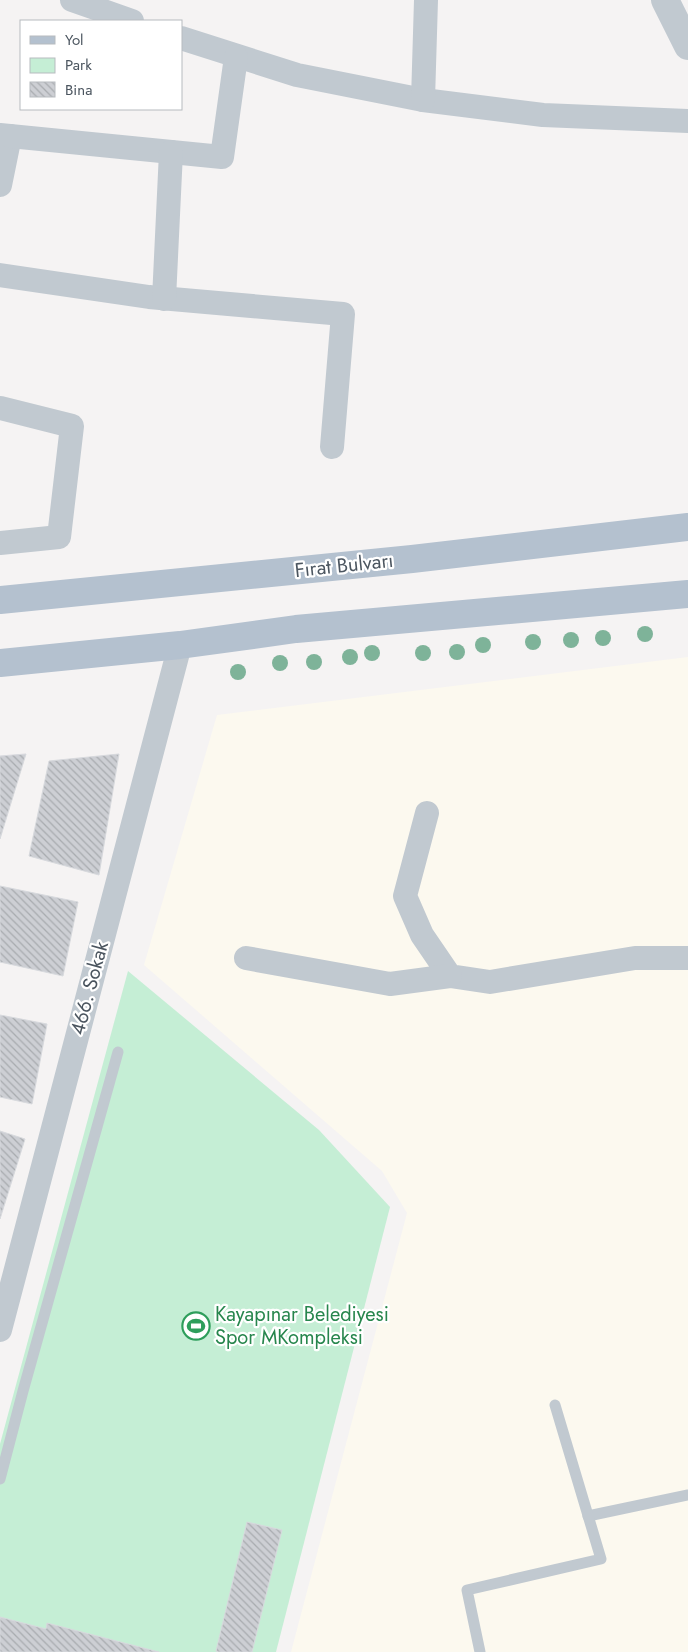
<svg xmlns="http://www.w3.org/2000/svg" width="688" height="1652" font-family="Jost,sans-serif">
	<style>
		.commercial { fill: #fcf9ef }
		.park { fill: #c5eed5 }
		.building { fill: url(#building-back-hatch); stroke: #d7d9dd }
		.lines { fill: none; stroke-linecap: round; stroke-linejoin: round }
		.service { stroke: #c1c9d0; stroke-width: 11 }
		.minor { stroke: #c1c9d0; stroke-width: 24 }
		.tertiary { stroke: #c1c9d0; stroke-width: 28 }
		.primary { stroke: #b4c1cf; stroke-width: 28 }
		.tree { fill: #7eb399 }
		.labels { text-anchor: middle; stroke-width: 4.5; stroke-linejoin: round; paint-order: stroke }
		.street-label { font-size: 20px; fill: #4b555f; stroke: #fff }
		.leisure-label { font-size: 20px; fill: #27864d; stroke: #fff; text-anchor: start }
	</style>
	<defs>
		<pattern id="building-back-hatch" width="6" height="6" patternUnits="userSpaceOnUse" patternTransform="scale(1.25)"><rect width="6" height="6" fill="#cdcfd4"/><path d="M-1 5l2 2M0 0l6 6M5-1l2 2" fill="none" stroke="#a8abaf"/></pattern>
	</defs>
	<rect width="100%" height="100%" fill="#f5f3f3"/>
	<path class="commercial" d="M688,657V1652H291L407,1213L382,1171L144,965L217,715Z"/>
	<path class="park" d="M128,971L319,1130L390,1207L276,1652H0V1444Z"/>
	<g class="building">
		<path d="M26,754L0,839V756Z"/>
		<path d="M119,754L99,875L29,856L49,761Z"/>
		<path d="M0,886L78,902L63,976L0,962Z"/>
		<path d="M0,1015L47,1024L32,1104L0,1097Z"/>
		<path d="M0,1131L25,1139L0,1219Z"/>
		<path d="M247,1522L282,1530L252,1652H218L216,1651Z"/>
		<path d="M0,1617L46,1629L47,1623L159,1652H0Z"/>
	</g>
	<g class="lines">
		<g class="service">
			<path d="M0,1479L23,1391L118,1052"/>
			<path d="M588,1516L688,1495"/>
			<path d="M480,1652L467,1590L601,1559L555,1405"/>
		</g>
		<g class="minor">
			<path d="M72,0L132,21"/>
			<path d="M181,38L297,75L423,100L543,115L688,121"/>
			<path d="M423,100L426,0"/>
			<path d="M0,135L10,136L0,185"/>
			<path d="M10,136L222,157L236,57"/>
			<path d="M0,275L149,297L343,314L332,447"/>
			<path d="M164,299L171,152"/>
			<path d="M0,408L72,426L59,537L0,543"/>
			<path d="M427,813L405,896L422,935L450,976L490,982L635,958H688"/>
			<path d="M246,958L390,984L450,976"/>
			<path d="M0,1330L180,645"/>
		</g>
		<path class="tertiary" d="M665,0L688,46"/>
		<g class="primary">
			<path d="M0,600L412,559L688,527"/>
			<path d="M0,663L180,645L296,629L688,594"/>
		</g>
	</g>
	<g class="tree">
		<circle cx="645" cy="634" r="8"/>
		<circle cx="603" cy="638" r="8"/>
		<circle cx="571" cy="640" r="8"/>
		<circle cx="533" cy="642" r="8"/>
		<circle cx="483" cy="645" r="8"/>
		<circle cx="457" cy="652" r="8"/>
		<circle cx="372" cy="653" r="8"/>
		<circle cx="423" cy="653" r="8"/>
		<circle cx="350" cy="657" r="8"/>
		<circle cx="314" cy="662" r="8"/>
		<circle cx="280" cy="663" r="8"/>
		<circle cx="238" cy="672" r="8"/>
	</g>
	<defs>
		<g id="stadium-ring" transform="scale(1.4375)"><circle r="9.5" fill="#fff" stroke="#2e9e5b" stroke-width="1.5"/><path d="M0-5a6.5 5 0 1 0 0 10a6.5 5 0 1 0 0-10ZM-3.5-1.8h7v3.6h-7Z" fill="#2e9e5b"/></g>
	</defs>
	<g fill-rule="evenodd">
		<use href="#stadium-ring" x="196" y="1326"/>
	</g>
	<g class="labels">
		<g class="street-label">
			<text transform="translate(344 565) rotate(-6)" y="7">Fırat Bulvarı</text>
			<text transform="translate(89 988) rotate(-75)" y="7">466. Sokak</text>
		</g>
		<g class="leisure-label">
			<text x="215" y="1321">Kayapınar Belediyesi<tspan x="215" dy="23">Spor MKompleksi</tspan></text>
		</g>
	</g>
	<rect x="20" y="20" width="162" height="90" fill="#ffffff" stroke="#b7bbbf"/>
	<rect x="30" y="36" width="25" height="8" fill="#b4c1cf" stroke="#b7bbbf"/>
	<text x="65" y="45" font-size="15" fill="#4b555f">Yol</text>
	<rect x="30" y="58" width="25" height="15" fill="#c5eed5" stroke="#b7bbbf"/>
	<text x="65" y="70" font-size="15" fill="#4b555f">Park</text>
	<rect x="30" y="82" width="25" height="15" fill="url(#building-back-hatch)" stroke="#b7bbbf"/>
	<text x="65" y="95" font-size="15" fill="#4b555f">Bina</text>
</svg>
